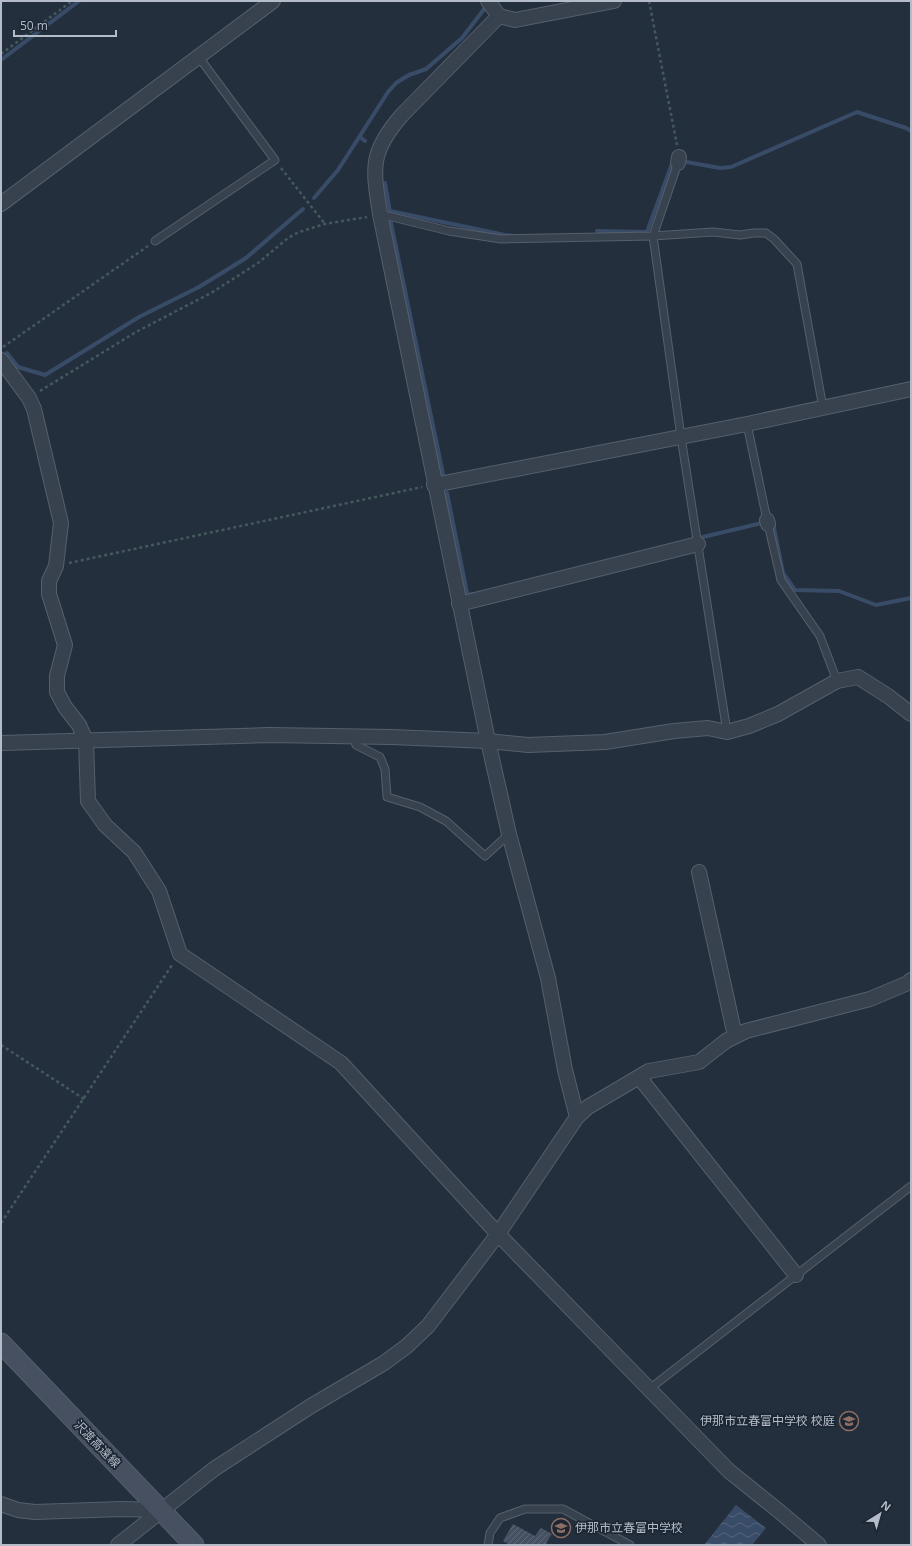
<svg xmlns="http://www.w3.org/2000/svg" width="912" height="1546" font-family="'Open Sans','Noto Sans JP',sans-serif">
	<style>
		.water { fill: url(#water-waves) }
		.lines { fill: none; stroke-linecap: round; stroke-linejoin: round }
		.stream { stroke: #394c67; stroke-width: 4 }
		.building { fill: url(#building-hatch) }
		.lane-casing { stroke: #565f6c; stroke-width: 9 }
		.street-casing { stroke: #565f6c; stroke-width: 16 }
		.secondary-casing { stroke: #565f6c; stroke-width: 21 }
		.path { stroke: #44595c; stroke-width: 2.5; stroke-dasharray: 3 3; stroke-linecap: butt }
		.lane { stroke: #38414e; stroke-width: 7 }
		.street { stroke: #38414e; stroke-width: 14 }
		.secondary { stroke: #465061; stroke-width: 19 }
		.labels { text-anchor: middle; stroke-width: 3.5; stroke-linejoin: round; paint-order: stroke }
		.poi-label { font-size: 12px; fill: #b4bcc9; stroke: #1d2633; text-anchor: end }
		.street-label { font-size: 12px; fill: #b4bcc9; stroke: #1d2633 }
	</style>
	<defs>
		<pattern id="water-waves" width="16" height="10" patternUnits="userSpaceOnUse"><rect width="16" height="10" fill="#394c67"/><path d="M0 5q4-4 8 0t8 0" fill="none" stroke="#53647b"/></pattern>
		<pattern id="building-hatch" width="6" height="6" patternUnits="userSpaceOnUse"><rect width="6" height="6" fill="#455162"/><path d="M-1 1l2-2M0 6l6-6M5 7l2-2" fill="none" stroke="#5d6877"/></pattern>
	</defs>
	<rect width="100%" height="100%" fill="#242f3e"/>
	<path class="water" d="M736,1505L766,1528L752,1545H704Z"/>
	<g class="lines">
		<g class="stream">
			<path d="M1,60L79,1"/>
			<path d="M360,137L365,141"/>
			<path d="M681,161L720,168L731,167L857,112L906,128L911,131"/>
			<path d="M385,183L390,212"/>
			<path d="M314,198L338,170L388,92L396,83L409,75L426,69L462,38L488,4"/>
			<path d="M390,211L505,235L513,236"/>
			<path d="M391,223L444,479"/>
			<path d="M597,231L647,232L673,161"/>
			<path d="M7,353L18,367L45,375L139,317L199,287L246,258L303,209"/>
			<path d="M447,493L467,593L468,595L473,594"/>
			<path d="M773,523L783,573L795,590L839,591L876,605L911,598"/>
			<path d="M703,537L766,522"/>
		</g>
	</g>
	<path class="building" d="M513,1524L535,1536L541,1528L552,1534L546,1543L550,1545H510L503,1541Z"/>
	<g class="lines">
		<g class="lane-casing">
			<g id="lane">
				<path d="M678,163L653,236L681,437L727,732"/>
				<path d="M380,214L449,231L501,239L653,236L713,232L740,235L754,233H766L774,239L797,264L823,408"/>
				<path d="M155,241L275,160L198,56"/>
				<path d="M747,424L767,520"/>
				<path d="M768,524L781,580L820,636L837,681"/>
				<path d="M353,736L356,745L380,757L385,769L387,797L420,807L446,821L485,856L509,834"/>
				<path d="M648,1390L911,1186"/>
				<path d="M488,1545L490,1533L500,1518L525,1509H563L630,1545"/>
			</g>
		</g>
		<g class="street-casing">
			<g id="street">
				<path d="M488,1L499,16L515,20L614,1"/>
				<path d="M499,16L402,115C369,153 373,168 380,214L488,741L509,834L548,978L565,1070L577,1117"/>
				<path d="M678,163L679,157"/>
				<path d="M1,204L273,1"/>
				<path d="M1,360L29,398L34,409L61,523L56,566L49,581V594L65,645L57,676V692L65,707L79,725L86,741L88,801L105,825L134,852L159,891L180,954L341,1063L498,1234L729,1471L780,1512L819,1545"/>
				<path d="M434,485L747,424L911,389"/>
				<path d="M767,520L768,524"/>
				<path d="M459,604L698,544"/>
				<path d="M1,743L269,735L391,737L488,741L528,745L605,742L674,731L708,728L727,732L749,726L778,714L837,681L858,677L888,696L911,714"/>
				<path d="M699,872L735,1036"/>
				<path d="M639,1077L796,1275"/>
				<path d="M1,1504L18,1510L35,1512L121,1509L161,1510"/>
				<path d="M118,1545L214,1469L311,1406L384,1363L407,1346L428,1326L498,1234L577,1117L588,1107L649,1071L699,1062L726,1041L746,1031L870,999L908,983L911,980"/>
			</g>
		</g>
		<g class="secondary-casing">
			<path id="secondary" d="M1,1343L194,1545"/>
		</g>
		<g class="path">
			<path d="M649,1L677,145"/>
			<path d="M1,54L72,1"/>
			<path d="M281,168L325,224"/>
			<path d="M3,347L148,246"/>
			<path d="M40,391L136,332L211,293L258,263L288,238L299,232L325,224L367,217"/>
			<path d="M69,563L422,487"/>
			<path d="M1,1045L84,1099"/>
			<path d="M1,1223L172,965"/>
		</g>
		<use href="#lane" class="lane"/>
		<use href="#street" class="street"/>
		<use href="#secondary" class="secondary"/>
	</g>
	<defs>
		<g id="school-ring" transform="scale(1)"><circle r="9.5" fill="#1d2633" stroke="#8d6e63" stroke-width="1.5"/><path d="M0-5L7-2L0 1L-7-2ZM-4 1L0 2.5L4 1V4Q0 6-4 4Z" fill="#8d6e63"/></g>
	</defs>
	<g fill-rule="evenodd">
		<use href="#school-ring" x="849" y="1421"/>
		<use href="#school-ring" x="561" y="1528"/>
	</g>
	<g class="labels">
		<g class="poi-label">
			<text x="835" y="1425">伊那市立春富中学校 校庭</text>
			<text x="575" y="1532" text-anchor="start">伊那市立春富中学校</text>
		</g>
		<g class="street-label">
			<text transform="translate(97 1444) rotate(46)" y="4">沢渡高遠線</text>
		</g>
	</g>
	<rect width="912" height="1546" fill="none" stroke="#b4bcc9" stroke-width="4"/>
	<g transform="translate(880 1514) rotate(37)" stroke="#1d2633" stroke-width="3" paint-order="stroke">
	<path d="M0-3L7 15L0 10L-7 15Z" fill="#b4bcc9"/>
	<text y="-6" font-size="11" font-weight="bold" text-anchor="middle" fill="#b4bcc9">N</text>
	</g>
	<path d="M14 30v6h102v-6" fill="none" stroke="#b4bcc9" stroke-width="2"/>
	<text x="20" y="30" font-size="12" fill="#b4bcc9" stroke="#1d2633" stroke-width="3" paint-order="stroke">50 m</text>
</svg>
